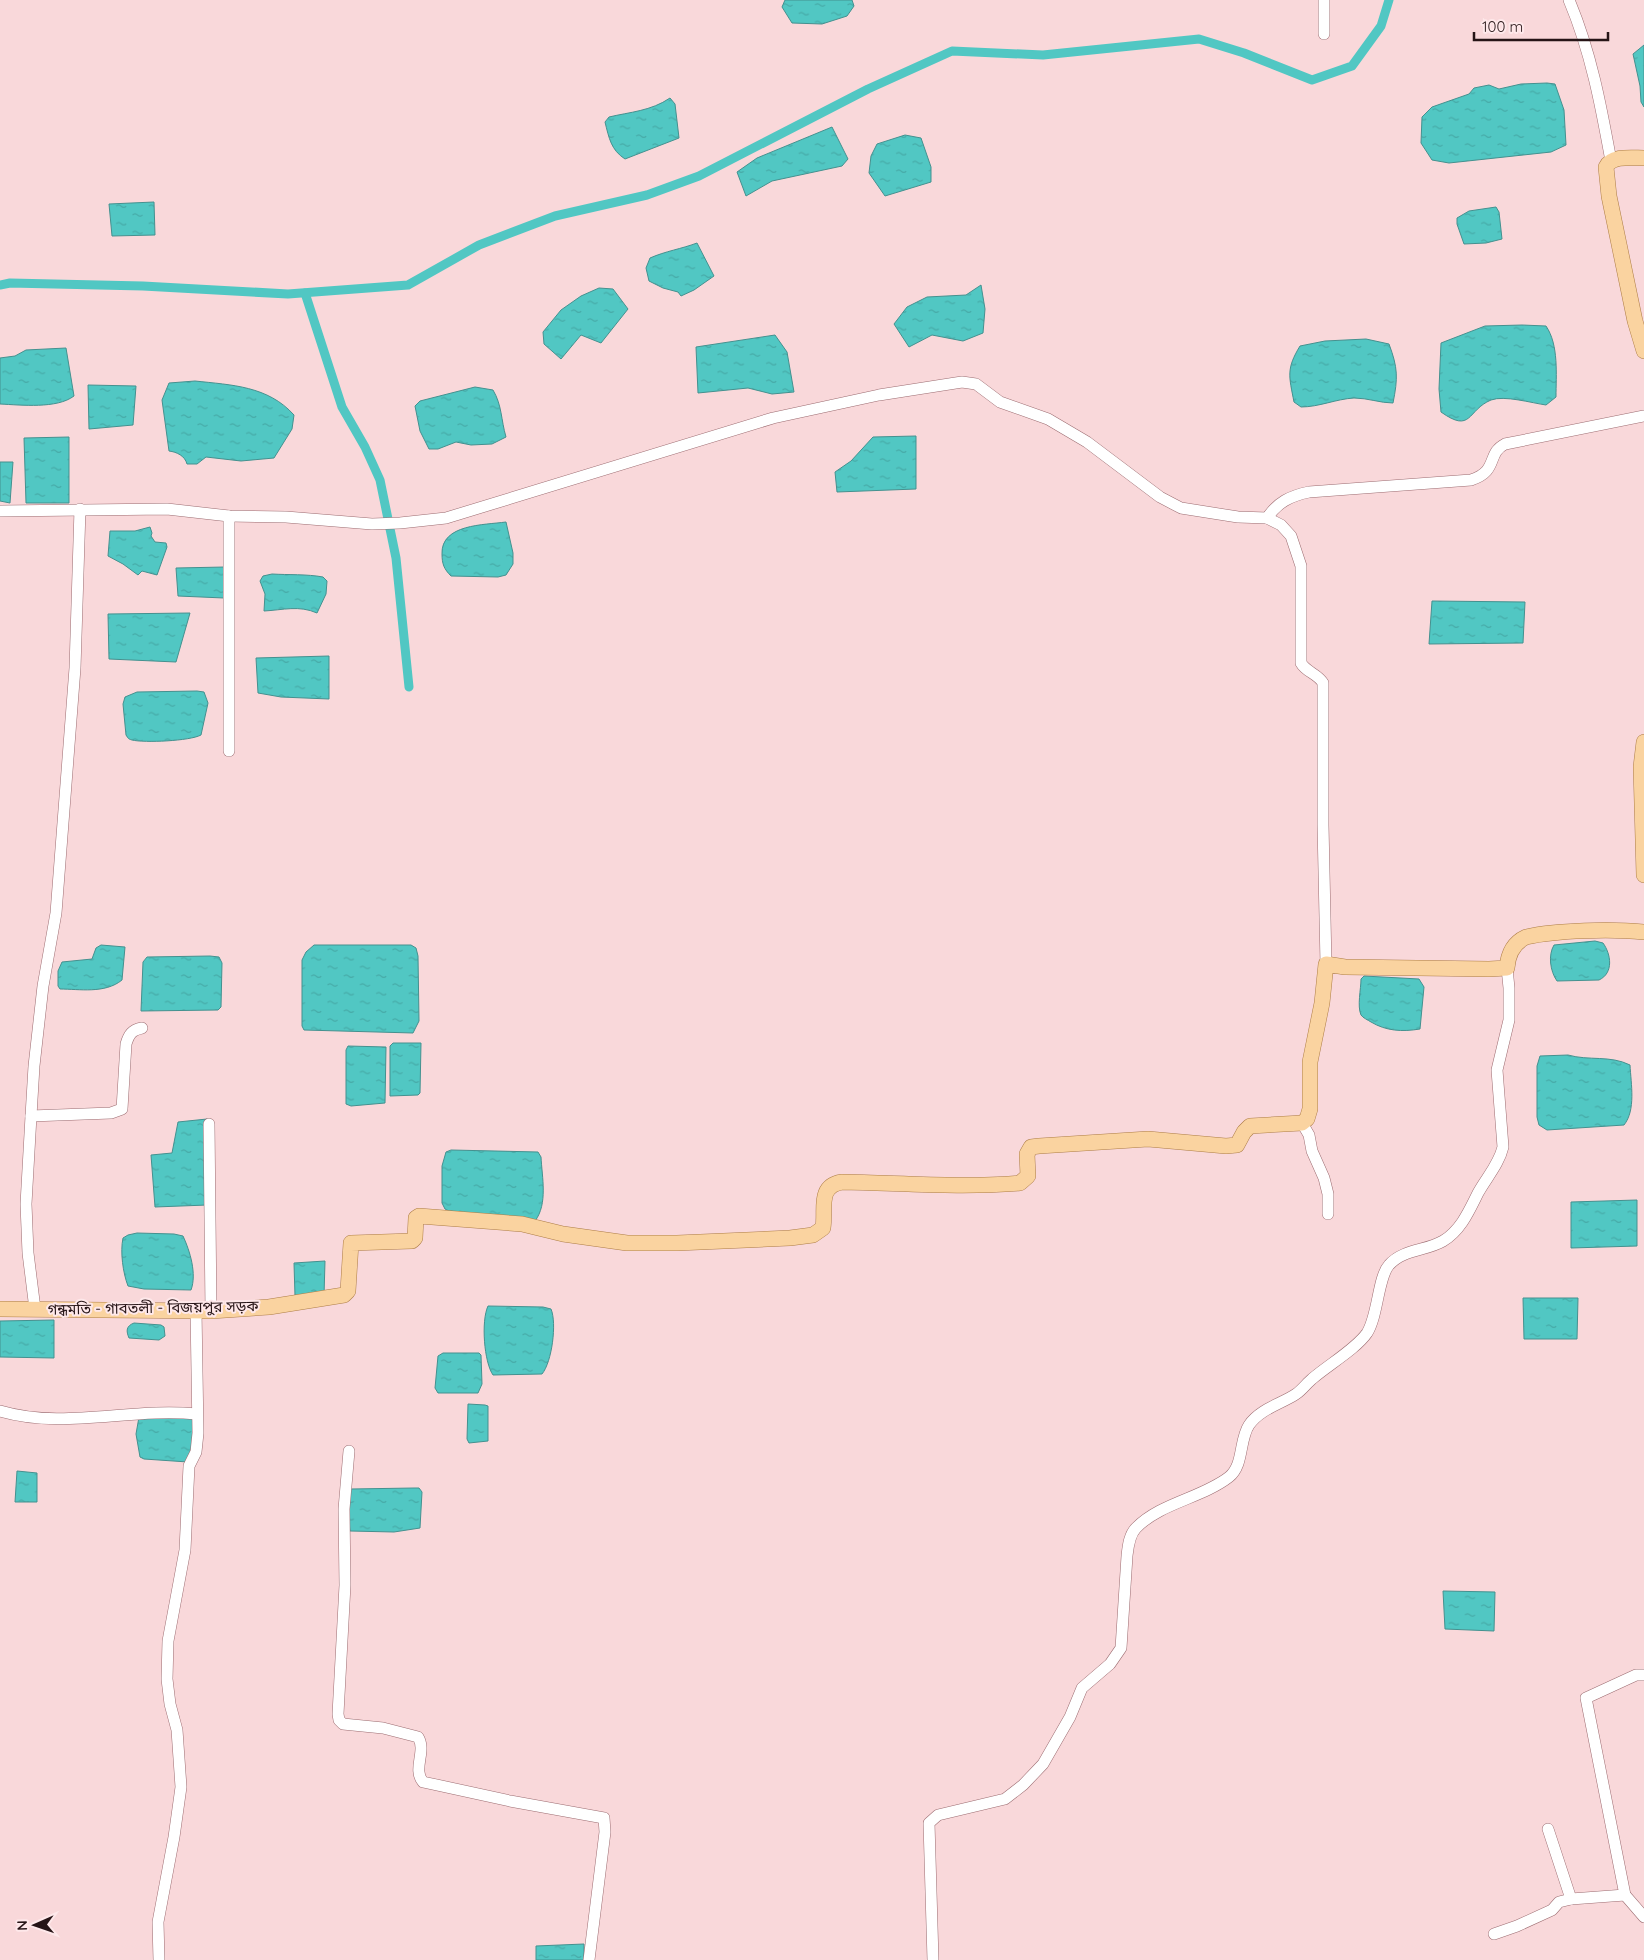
<svg xmlns="http://www.w3.org/2000/svg" width="1644" height="1960" font-family="Quicksand,'Noto Sans Bengali',sans-serif">
	<style>
		.water { fill: url(#water-ripples); stroke: #44918f }
		.lines { fill: none; stroke-linecap: round; stroke-linejoin: round }
		.canal { stroke: #51c7c3; stroke-width: 9 }
		.minor-casing { stroke: #9c6c71; stroke-width: 12 }
		.major-casing { stroke: #ad7d46; stroke-width: 16 }
		.minor { stroke: #fff; stroke-width: 11 }
		.major { stroke: #fad3a0; stroke-width: 15 }
		.labels { text-anchor: middle; stroke-width: 4; stroke-linejoin: round; paint-order: stroke }
		.street-label { font-size: 15px; fill: #261416; stroke: #fee8ea }
	</style>
	<defs>
		<pattern id="water-ripples" width="26" height="14" patternUnits="userSpaceOnUse" patternTransform="scale(1.25)"><rect width="26" height="14" fill="#51c7c3"/><path d="M2 4q2-2 4 0t4 0M15 11q2-2 4 0t4 0" fill="none" stroke="#46aaa7"/></pattern>
	</defs>
	<rect width="100%" height="100%" fill="#f9d8da"/>
	<g class="water">
		<path d="M785,0H852L854,6L847,16L822,24L792,23L782,7Z"/>
		<path d="M1644,45V107L1641,102L1640,86L1633,54Z"/>
		<path d="M1547,83L1555,84L1564,110L1566,145L1551,152L1449,163L1432,160L1421,143L1422,117L1432,107L1469,94L1474,88L1489,85L1499,89L1521,84Z"/>
		<path d="M670,98L675,104L679,138L625,159C611,150 609,138 605,122L609,117C630,112 651,111 670,98Z"/>
		<path d="M832,127L848,159L842,166L772,181L746,196L737,172L757,158Z"/>
		<path d="M905,135L921,138L931,167V182L885,196L869,173L871,156L877,144Z"/>
		<path d="M154,202L155,235L112,236L109,204Z"/>
		<path d="M1496,207L1499,212L1502,239L1486,243L1464,244L1457,224V218L1469,211Z"/>
		<path d="M697,243L714,276L694,290L681,296L678,292L663,288L649,281L646,268L650,258C666,251 681,249 697,243Z"/>
		<path d="M981,285L985,309L983,333L963,341L932,335L909,347L894,324L907,307L927,297L966,295Z"/>
		<path d="M599,288L613,289L628,309L601,343L581,335L561,359L544,344L543,332L561,310L581,296Z"/>
		<path d="M1522,325L1546,326C1559,345 1556,375 1556,397L1546,405C1532,403 1504,395 1491,400C1467,410 1472,434 1441,412L1439,389L1441,343L1485,326Z"/>
		<path d="M775,335L787,352L794,392L772,394L748,388L698,393L696,347Z"/>
		<path d="M1366,339L1389,344C1398,368 1398,378 1393,403C1380,403 1368,398 1354,398C1336,399 1319,407 1301,407L1294,402C1289,376 1286,369 1300,346L1325,341Z"/>
		<path d="M66,348L74,396C57,409 21,405 0,404V358L15,356L26,350Z"/>
		<path d="M195,381C232,385 268,386 294,415L292,429L274,458L241,461L206,457L197,464H187C185,456 177,452 169,451L162,400L169,383Z"/>
		<path d="M88,385L136,386L133,425L89,429Z"/>
		<path d="M475,387L493,390C502,405 501,420 506,437L492,444L471,445L456,442L438,449H429L420,431L415,406L420,401Z"/>
		<path d="M916,436V489L837,492L835,472L851,461L873,437Z"/>
		<path d="M69,437V503H26L24,438Z"/>
		<path d="M0,462H13L10,503L0,501Z"/>
		<path d="M506,522L513,553V564L506,575L498,577L451,576C444,569 442,564 442,554C441,524 484,525 506,522Z"/>
		<path d="M150,527L152,533L151,536L155,542L166,543L167,547L157,575L142,571L138,575L123,564L108,556L110,531H135Z"/>
		<path d="M225,567L224,598L178,596L176,568Z"/>
		<path d="M272,574C288,575 307,574 323,577L327,581L326,594L317,613C299,605 283,610 264,611L265,594L260,581L263,576Z"/>
		<path d="M1432,601L1525,602L1523,643L1429,644Z"/>
		<path d="M190,613L176,662L109,659L108,614Z"/>
		<path d="M329,656V699L281,697L258,693L256,658Z"/>
		<path d="M197,691L204,692L208,703L201,735C190,741 144,743 132,740C128,739 128,738 126,735L123,704L125,697L137,692Z"/>
		<path d="M1595,941L1603,943C1611,954 1614,973 1599,980L1557,981C1550,971 1548,955 1554,945Z"/>
		<path d="M101,945L125,947L122,980C105,994 79,989 60,989L58,986V971L62,962L92,959L96,948Z"/>
		<path d="M314,945H411L416,948L418,956L419,1021L413,1033L304,1030L302,1026V960L306,952Z"/>
		<path d="M210,956L219,957L222,963L221,1007L218,1010L141,1011L143,962L147,957Z"/>
		<path d="M1364,976L1419,979L1424,987L1420,1029C1402,1032 1386,1031 1371,1022C1368,1020 1363,1018 1361,1015C1357,1006 1361,989 1361,979Z"/>
		<path d="M393,1043H421L420,1093L418,1095L390,1096V1046Z"/>
		<path d="M348,1046L386,1047L385,1103L351,1106L346,1104V1050Z"/>
		<path d="M1568,1055C1589,1061 1610,1055 1630,1065C1631,1084 1636,1110 1624,1125L1547,1130L1539,1125L1537,1117V1066L1540,1056Z"/>
		<path d="M207,1119V1205L155,1207L151,1155L172,1153L178,1122Z"/>
		<path d="M451,1150L538,1152L541,1157C542,1177 548,1204 535,1221L449,1211L445,1209L442,1203V1166L446,1152Z"/>
		<path d="M1637,1200V1246L1571,1248V1202Z"/>
		<path d="M137,1233L174,1234L183,1236C190,1251 197,1274 191,1290L144,1289L128,1286C123,1273 120,1252 123,1238L128,1235Z"/>
		<path d="M325,1261L324,1296H295L294,1263Z"/>
		<path d="M1523,1298H1578L1577,1339H1524Z"/>
		<path d="M488,1306L543,1307L551,1309C557,1323 552,1362 542,1374L493,1375C484,1362 481,1321 488,1306Z"/>
		<path d="M54,1320V1358L0,1357V1321Z"/>
		<path d="M134,1323L161,1325L164,1327L165,1336L159,1340L129,1338C126,1331 126,1326 134,1323Z"/>
		<path d="M443,1353H479L481,1355L482,1384L478,1393H438L435,1388L438,1356Z"/>
		<path d="M468,1404L485,1405L488,1406V1441L469,1443L467,1439Z"/>
		<path d="M189,1415L198,1422L188,1462L144,1459L140,1457L136,1434L139,1417Z"/>
		<path d="M17,1471L37,1473V1502H15Z"/>
		<path d="M414,1488H419L422,1492L420,1528L394,1532L350,1531L347,1507L351,1489Z"/>
		<path d="M1443,1591L1495,1592L1494,1631L1445,1629Z"/>
		<path d="M584,1944V1960H536V1946Z"/>
	</g>
	<g class="lines">
		<g class="canal">
			<path d="M0,285L10,283L143,286L288,294L408,285L479,245L555,216L647,195L699,176L868,89L952,51L1043,55L1199,39L1244,53L1312,80L1352,66L1381,26L1389,0"/>
			<path d="M305,293L342,407L365,447L380,480L396,558L409,687"/>
		</g>
		<g class="minor-casing">
			<g id="minor">
				<path d="M1569,0C1591,52 1601,106 1611,161"/>
				<path d="M1324,34V0"/>
				<path d="M0,511L167,509L229,516L286,517L372,524L400,523L446,518L773,418L879,395L962,382L976,384L1000,402L1048,419L1087,442L1160,497L1181,508L1238,517L1267,518C1278,502 1290,496 1309,492L1471,480C1499,471 1486,454 1505,444L1644,416"/>
				<path d="M229,516V751"/>
				<path d="M1267,518L1281,525L1291,536L1301,566V663C1306,672 1318,674 1323,683V825L1326,964"/>
				<path d="M31,1116L111,1113L122,1109L126,1044C129,1034 132,1030 142,1028"/>
				<path d="M1302,1123L1309,1135L1312,1151L1324,1178L1328,1194V1214"/>
				<path d="M209,1124L211,1311"/>
				<path d="M35,1309L28,1253L26,1204L31,1116L34,1066L43,986L56,913L75,668L80,509"/>
				<path d="M0,1411C64,1430 131,1407 197,1414"/>
				<path d="M349,1451L344,1509L345,1585L338,1714L339,1720L343,1724L383,1728L418,1737C427,1751 412,1769 423,1782L510,1801L604,1818L605,1832L589,1960"/>
				<path d="M1644,1675H1636L1586,1698L1625,1895L1644,1917"/>
				<path d="M1548,1829L1571,1899"/>
				<path d="M1494,1934L1517,1926L1552,1910L1559,1902L1571,1899L1625,1895"/>
				<path d="M159,1960L158,1922L174,1837L181,1787L177,1730L170,1704L167,1679L168,1641L185,1550L189,1466L196,1452L198,1433L196,1310"/>
				<path d="M933,1960L929,1823L938,1815L1005,1799L1023,1785L1043,1764L1070,1717L1082,1688L1110,1664L1121,1648L1127,1556C1128,1547 1129,1535 1136,1528C1160,1503 1202,1498 1229,1477C1244,1465 1239,1440 1249,1425C1260,1409 1281,1404 1296,1394C1302,1390 1307,1383 1312,1379C1328,1365 1356,1349 1367,1333C1378,1316 1378,1277 1389,1265C1403,1249 1426,1251 1443,1241C1461,1230 1469,1211 1478,1193C1487,1177 1499,1164 1503,1147L1497,1070L1509,1020V988L1507,968"/>
			</g>
		</g>
		<g class="major-casing">
			<g id="major">
				<path d="M1644,158C1632,158 1612,155 1606,167L1609,196L1635,321L1644,351"/>
				<path d="M1644,742L1641,767L1644,875"/>
				<path d="M0,1309L211,1311L269,1307L344,1295L348,1291L351,1243L412,1241L415,1238L416,1218L419,1216L522,1224L563,1234L627,1243H677L790,1238L813,1235L823,1228C826,1209 817,1186 842,1182C902,1183 961,1188 1020,1183L1028,1176L1027,1154L1031,1147L1039,1146L1148,1139L1226,1146L1237,1145L1244,1132L1250,1126L1302,1123L1307,1119L1310,1109V1062L1322,1003L1326,964L1345,967L1489,969L1507,968C1508,954 1513,943 1526,937C1557,930 1612,929 1644,932"/>
			</g>
		</g>
		<use href="#minor" class="minor"/>
		<use href="#major" class="major"/>
	</g>
	<g class="labels">
		<g class="street-label">
			<text transform="translate(153 1308) rotate(-1)" y="5">গন্ধমতি - গাবতলী - বিজয়পুর সড়ক</text>
		</g>
	</g>
	<g transform="translate(35 1925) rotate(268)" stroke="#fee8ea" stroke-width="4" paint-order="stroke">
	<path d="M0-4L9 19L0 12L-9 19Z" fill="#261416"/>
	<text y="-8" font-size="14" font-weight="bold" text-anchor="middle" fill="#261416">N</text>
	</g>
	<path d="M1474 32v8h134v-8" fill="none" stroke="#261416" stroke-width="2.5"/>
	<text x="1482" y="32" font-size="15" fill="#261416" stroke="#fee8ea" stroke-width="4" paint-order="stroke">100 m</text>
</svg>
